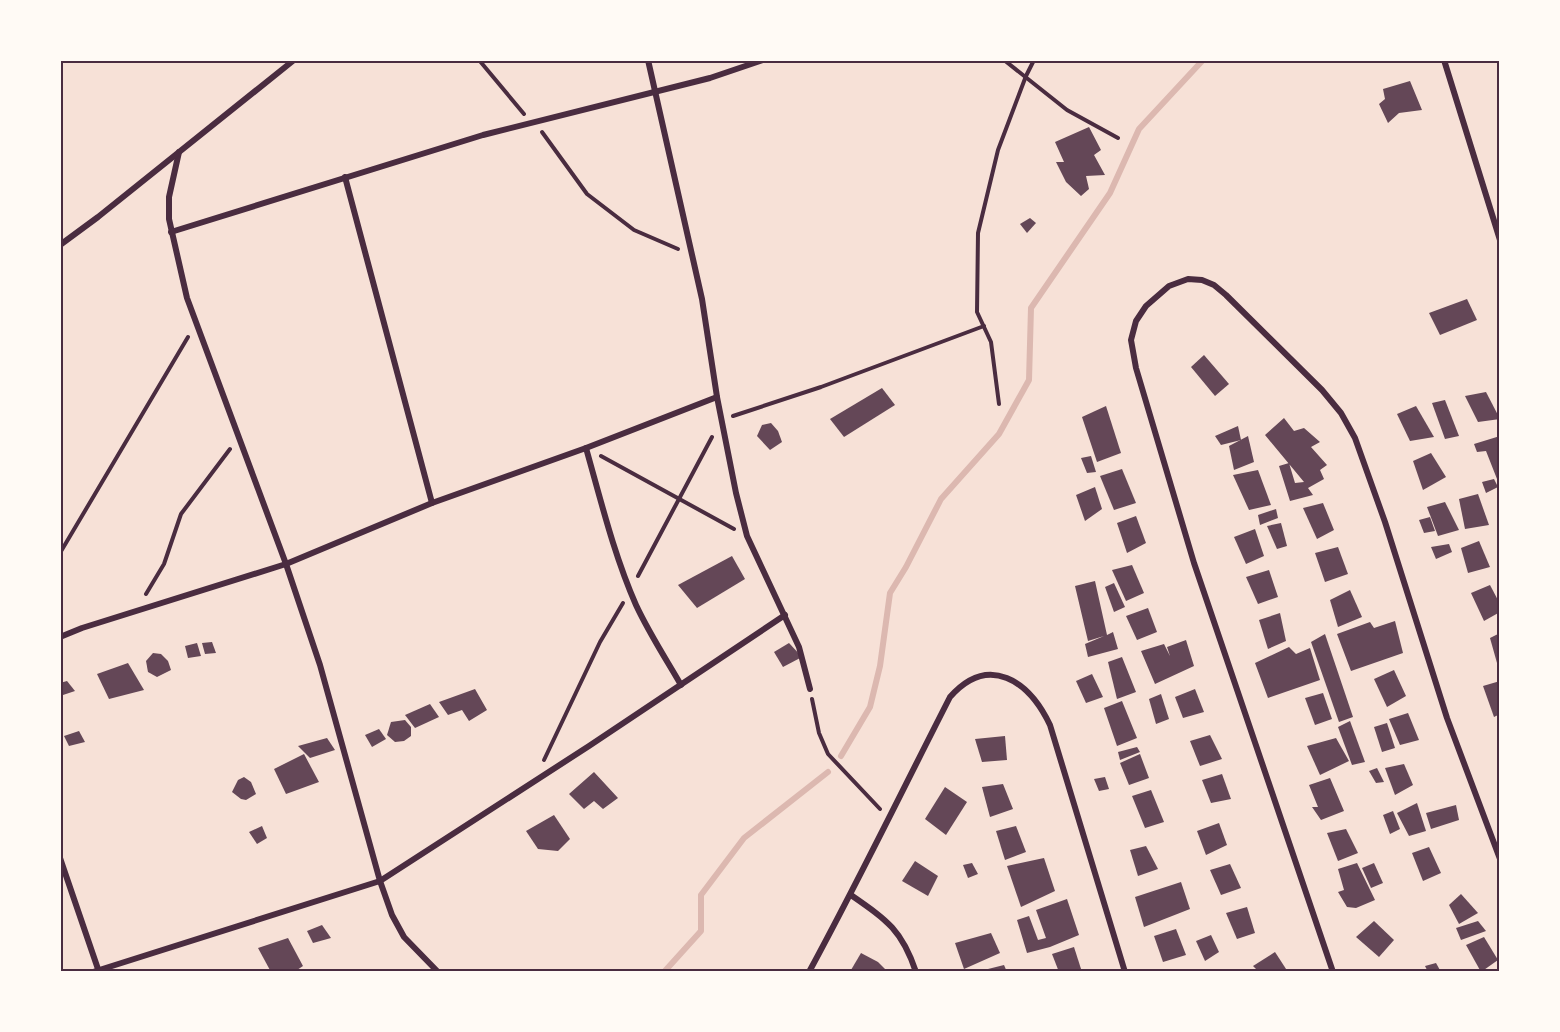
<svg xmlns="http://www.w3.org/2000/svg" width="1560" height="1032" font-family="'Source Sans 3',sans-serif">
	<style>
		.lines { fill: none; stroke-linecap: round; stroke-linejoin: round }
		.stream { stroke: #dcb8b0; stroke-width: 6 }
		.building { fill: #644757 }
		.path { stroke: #4a2c40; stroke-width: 4 }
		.minor { stroke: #4a2c40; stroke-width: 6 }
		.neatline { fill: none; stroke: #4a2c40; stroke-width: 2 }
	</style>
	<rect width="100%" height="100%" fill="#f7e1d7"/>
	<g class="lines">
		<g class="stream">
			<path d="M841,756L870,707L880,666L890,593L906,567L941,499L999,434L1029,380L1031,308L1110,193L1139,129L1203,60"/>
			<path d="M664,972L701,931V895L744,838L828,772"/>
		</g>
	</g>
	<g class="building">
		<path d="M1410,81L1422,110L1399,113L1388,123L1379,104L1385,99L1383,89Z"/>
		<path d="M1089,127L1101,150L1094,155L1105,175L1086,176L1089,189L1081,196L1066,182L1056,162H1064L1055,142Z"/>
		<path d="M1030,218L1036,223L1027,233L1020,224Z"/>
		<path d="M1467,299L1477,320L1440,335L1429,313Z"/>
		<path d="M1204,355L1229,384L1215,396L1191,367Z"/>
		<path d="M882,388L895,405L844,437L830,419Z"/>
		<path d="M1486,392L1500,419L1478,422L1465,396Z"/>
		<path d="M1445,400L1459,436L1445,439L1432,403Z"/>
		<path d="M1106,406L1121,453L1097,462L1082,417Z"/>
		<path d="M1416,406L1434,437L1410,441L1397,414Z"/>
		<path d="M1284,418L1294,431L1304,428L1320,442L1311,447L1327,465L1320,470L1324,479L1308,488L1313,495L1290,501L1279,466L1289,463L1295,483L1304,482L1265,435Z"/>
		<path d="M771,423L778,431L782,442L770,450L757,436L762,425Z"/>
		<path d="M1238,426L1241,440L1221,445L1215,436Z"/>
		<path d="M1248,436L1254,462L1234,470L1229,446Z"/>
		<path d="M1500,436V477L1497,479L1486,451L1477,452L1474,444Z"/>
		<path d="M1431,453L1446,477L1423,490L1413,461Z"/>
		<path d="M1091,456L1096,472L1087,473L1081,458Z"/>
		<path d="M1122,469L1136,503L1114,510L1100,476Z"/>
		<path d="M1258,470L1271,505L1249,510L1233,475Z"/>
		<path d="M1494,479L1498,487L1486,493L1482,482Z"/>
		<path d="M1095,487L1102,509L1085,521L1076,495Z"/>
		<path d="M1478,494L1489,525L1465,529L1459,499Z"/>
		<path d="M1445,502L1459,530L1438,536L1427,507Z"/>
		<path d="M1323,503L1334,530L1317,539L1303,508Z"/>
		<path d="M1276,509L1278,518L1260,525L1258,515Z"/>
		<path d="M1136,516L1146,543L1127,553L1117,523Z"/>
		<path d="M1430,517L1435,531L1424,533L1419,520Z"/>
		<path d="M1281,523L1287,546L1277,549L1267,526Z"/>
		<path d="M1255,529L1264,556L1246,564L1234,537Z"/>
		<path d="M1479,541L1490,567L1468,573L1461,548Z"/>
		<path d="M1449,544L1452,552L1436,559L1431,547Z"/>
		<path d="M1338,547L1348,574L1325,582L1315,553Z"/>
		<path d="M732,556L745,579L697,608L678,585Z"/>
		<path d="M1132,565L1144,593L1126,601L1112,570Z"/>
		<path d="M1269,570L1278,597L1258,604L1246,577Z"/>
		<path d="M1095,581L1107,635L1113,632L1118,649L1088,657L1085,644L1104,636L1088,641L1075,586Z"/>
		<path d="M1114,583L1125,607L1114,612L1105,587Z"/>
		<path d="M1490,585L1500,604V612L1484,621L1471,593Z"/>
		<path d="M1350,590L1362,617L1338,627L1330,600Z"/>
		<path d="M1148,608L1157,632L1137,640L1126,616Z"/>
		<path d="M1280,613L1286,641L1268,649L1259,620Z"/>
		<path d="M1395,621L1403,653L1351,671L1337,634L1370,622L1374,628Z"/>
		<path d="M1500,633V662L1497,663L1490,638Z"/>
		<path d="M1325,634L1353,717L1339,722L1311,642Z"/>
		<path d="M1186,640L1194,666L1155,684L1141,651L1164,644L1170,656L1167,647Z"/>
		<path d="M212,642L216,653L205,654L202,643Z"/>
		<path d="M197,643L201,656L188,658L185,646Z"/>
		<path d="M789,643L802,657L783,667L774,652Z"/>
		<path d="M1289,647L1296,654L1310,648L1320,680L1268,698L1255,663Z"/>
		<path d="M153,653L161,654L168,661L171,670L157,677L148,672L146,661Z"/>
		<path d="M1122,657L1136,692L1117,699L1108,662Z"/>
		<path d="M128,663L144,690L109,699L97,674Z"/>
		<path d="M1394,670L1406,696L1387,707L1374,679Z"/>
		<path d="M1092,674L1103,697L1086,703L1076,681Z"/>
		<path d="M67,681L75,691L60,696V683Z"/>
		<path d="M1500,681V714L1494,717L1483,686Z"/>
		<path d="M475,689L487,710L469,721L462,710L448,715L439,702Z"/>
		<path d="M1195,689L1204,712L1183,718L1175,697Z"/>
		<path d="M1323,693L1332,719L1315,725L1305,698Z"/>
		<path d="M1161,694L1169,719L1156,724L1149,699Z"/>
		<path d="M1122,701L1137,738L1117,746L1104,708Z"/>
		<path d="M430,704L439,717L415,728L405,715Z"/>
		<path d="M1408,713L1419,740L1400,745L1389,719Z"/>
		<path d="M405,720L411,727V736L404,741L395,742L387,735L391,722Z"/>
		<path d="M1350,721L1365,762L1352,765L1338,727Z"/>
		<path d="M1387,723L1395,748L1382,752L1374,727Z"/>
		<path d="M379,729L386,739L372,747L365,735Z"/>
		<path d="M79,731L85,742L69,746L64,736Z"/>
		<path d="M1210,735L1222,759L1200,766L1190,741Z"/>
		<path d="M1005,736L1007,760L982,762L975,739Z"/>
		<path d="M327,738L335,750L310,758L298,746Z"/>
		<path d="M1336,738L1349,761L1320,775L1307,746Z"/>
		<path d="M1137,747L1140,752L1120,760L1118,752Z"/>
		<path d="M304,754L319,782L286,794L274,769Z"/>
		<path d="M1140,754L1149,778L1129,785L1120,763Z"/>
		<path d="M1404,764L1413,785L1395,795L1385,768Z"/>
		<path d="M1377,768L1384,782L1376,783L1369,771Z"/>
		<path d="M594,772L618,798L603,809L594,801L584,809L569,794Z"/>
		<path d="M1222,774L1231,799L1211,803L1202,780Z"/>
		<path d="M244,777L251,782L256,794L246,800L241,799L232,792L238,780Z"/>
		<path d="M1105,777L1109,789L1099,791L1094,779Z"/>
		<path d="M1330,778L1344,811L1321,820L1312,807H1318L1309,785Z"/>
		<path d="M1003,784L1013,809L990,817L982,787Z"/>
		<path d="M945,787L967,802L946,835L925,819Z"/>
		<path d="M1151,790L1164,822L1145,828L1132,796Z"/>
		<path d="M1417,803L1426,831L1409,836L1397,813Z"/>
		<path d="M1456,805L1459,820L1431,829L1426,813Z"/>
		<path d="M1393,811L1400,829L1390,834L1383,815Z"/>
		<path d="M554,815L570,839L558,851L538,849L526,831Z"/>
		<path d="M1219,823L1227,845L1206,855L1197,831Z"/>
		<path d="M262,826L267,838L257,844L249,832Z"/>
		<path d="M1016,826L1026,852L1005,860L996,831Z"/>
		<path d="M1346,829L1358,853L1338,861L1327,833Z"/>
		<path d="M1146,846L1158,869L1138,876L1130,850Z"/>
		<path d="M1429,847L1441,873L1423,881L1412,853Z"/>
		<path d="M1044,858L1055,891L1021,907L1007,866Z"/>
		<path d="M915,861L938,876L928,896L902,881Z"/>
		<path d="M972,863L978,874L968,878L963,865Z"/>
		<path d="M1357,863L1375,900L1356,908L1347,907L1338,892L1344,890L1338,869Z"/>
		<path d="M1374,863L1383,883L1371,888L1362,868Z"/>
		<path d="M1230,864L1241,888L1221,895L1210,870Z"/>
		<path d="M1181,882L1190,909L1144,927L1135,897Z"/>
		<path d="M1461,894L1478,913L1459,924L1449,905Z"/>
		<path d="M1067,899L1079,935L1050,947L1027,953L1017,920L1029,916L1038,940L1046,938L1036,910Z"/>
		<path d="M1247,907L1255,933L1237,939L1226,913Z"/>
		<path d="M1374,921L1394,940L1379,957L1356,937Z"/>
		<path d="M1478,921L1486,931L1461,940L1456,928Z"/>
		<path d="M322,925L331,938L313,943L307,931Z"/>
		<path d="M1176,929L1186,955L1163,962L1154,936Z"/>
		<path d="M991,933L1000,953L964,969L955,943Z"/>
		<path d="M1211,935L1219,952L1205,961L1196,941Z"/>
		<path d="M1484,937L1498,960L1481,972L1466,945Z"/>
		<path d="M288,938L303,966L294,972H271L258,948Z"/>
		<path d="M1074,947L1082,972H1059L1052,954Z"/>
		<path d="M1275,952L1288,972H1259L1253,966Z"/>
		<path d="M861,953L878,962L886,970L885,972L851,970Z"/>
		<path d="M1436,963L1441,972H1428L1425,966Z"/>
		<path d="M1004,965L1007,972H980V971Z"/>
	</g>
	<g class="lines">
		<g class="path">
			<path d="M479,60L524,114"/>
			<path d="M1004,60L1067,110L1118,138"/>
			<path d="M542,132L587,194L634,230L678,249"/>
			<path d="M999,404L991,342L977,312L978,233L998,150L1026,76L1034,60"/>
			<path d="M733,416L821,387L984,326"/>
			<path d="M601,456L734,529"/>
			<path d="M60,553L188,337"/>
			<path d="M638,576L712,437"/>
			<path d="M146,594L164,564L181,514L230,449"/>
			<path d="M812,699L819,733L828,754L880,809"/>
			<path d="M544,760L600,642L623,603"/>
		</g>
		<g class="minor">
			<path d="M648,60L702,299L717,397L736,493L747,536L799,647L810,689"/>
			<path d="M1444,60L1500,240"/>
			<path d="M179,152L169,197V219L187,298L286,564L320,665L380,881L392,915L404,937L438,972"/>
			<path d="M345,177L432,503"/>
			<path d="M171,232L483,135L710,78L763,60"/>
			<path d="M60,245L98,217L294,60"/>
			<path d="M586,448C601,501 614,555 636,605C649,633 666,659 681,685"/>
			<path d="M60,637L82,628L286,564L432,503L586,448L717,397"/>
			<path d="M60,858L99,972"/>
			<path d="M851,895C887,920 902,930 916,972"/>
			<path d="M93,972L380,881L589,746L785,615"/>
			<path d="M809,972C858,882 903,789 950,697C989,653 1029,681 1050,725L1125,972"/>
			<path d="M1333,972L1194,563L1136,368L1131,340L1136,321L1146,306L1169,286L1188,279L1202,280L1214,285L1226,295L1322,390L1341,413L1355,438L1385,522L1447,718L1500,859"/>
		</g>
	</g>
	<rect width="1560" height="1032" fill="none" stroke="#fffaf5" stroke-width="123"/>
	<rect x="62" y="62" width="1436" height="908" class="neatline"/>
</svg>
